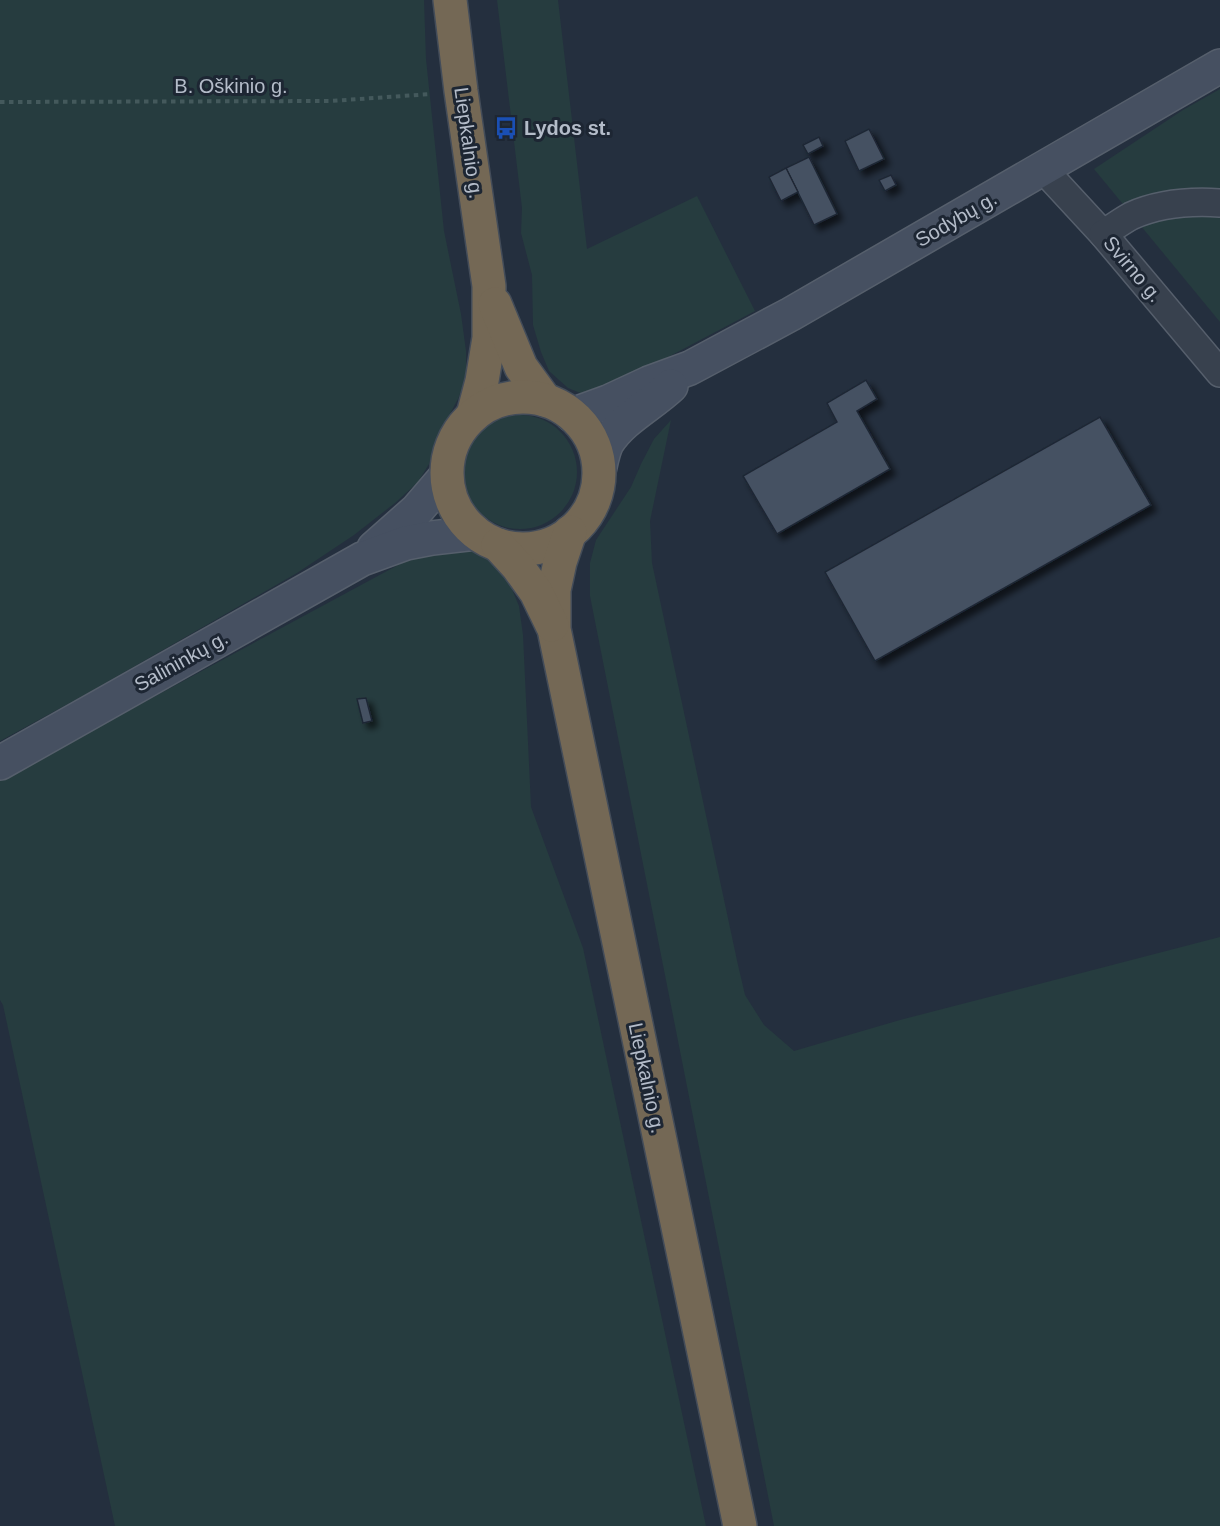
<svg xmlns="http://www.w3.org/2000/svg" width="1220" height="1526" font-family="Arial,sans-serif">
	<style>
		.green { fill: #263c3f }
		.building { fill: #455162; stroke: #1f2835; stroke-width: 1.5; filter: url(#shadow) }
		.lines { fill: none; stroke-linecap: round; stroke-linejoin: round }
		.street-casing { stroke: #565f6c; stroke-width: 30 }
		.secondary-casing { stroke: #565f6c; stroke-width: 36 }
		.highway-casing { stroke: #434c59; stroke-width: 36 }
		.path { stroke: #44595c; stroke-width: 4; stroke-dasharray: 4.5 4.5; stroke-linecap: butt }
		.street { stroke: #38414e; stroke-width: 27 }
		.secondary { stroke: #465061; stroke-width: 33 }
		.highway { stroke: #746855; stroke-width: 33 }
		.labels { text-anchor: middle; stroke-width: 6; stroke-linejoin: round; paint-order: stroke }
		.street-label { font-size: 20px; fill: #b4bcc9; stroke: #1d2633 }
		.poi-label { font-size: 20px; font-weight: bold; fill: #b4bcc9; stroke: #1d2633; text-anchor: start }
	</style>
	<defs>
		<filter id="shadow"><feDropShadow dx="5.5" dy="5.5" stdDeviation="3" flood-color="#0009"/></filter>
	</defs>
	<rect width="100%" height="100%" fill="#242f3e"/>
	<g class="green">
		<path d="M0,0H424L426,59L444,231L461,314L466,351V378L458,399L439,434L429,464L418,482L395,503L354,535L297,573L88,693L0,741Z"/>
		<path d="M497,0H558L587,249L697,196L755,311L604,391L583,394L568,388L549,371L541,352L533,325L532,275L521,233L522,208Z"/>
		<path d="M1220,89V322L1094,169L1183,110Z"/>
		<circle cx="520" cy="472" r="57"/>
		<path d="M671,420L650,521L652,563L738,965L745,995L764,1025L794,1051L900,1020L1220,937V1526H774L590,596V563L596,540L631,487L641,464L654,439Z"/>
		<path d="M451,546L475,551L494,564L509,582L519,606L523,635L531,807L583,948L706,1526H115L3,1005L0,1000V780L426,550Z"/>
	</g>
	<g class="building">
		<path d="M869,129L884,159L859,171L845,141Z"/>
		<path d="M819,137L823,146L808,154L803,145Z"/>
		<path d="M809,157L837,214L814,225L786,168Z"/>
		<path d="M786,168L798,192L781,201L769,177Z"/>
		<path d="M891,175L896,185L885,191L879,180Z"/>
		<path d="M866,380L877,399L857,411L890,469L777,534L743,476L837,422L827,403Z"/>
		<path d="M1100,417L1151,505L875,661L825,572Z"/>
		<path d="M366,698L372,721L363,723L357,699Z"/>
	</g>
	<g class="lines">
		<g class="street-casing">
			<g id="street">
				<path d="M1043,169L1103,234L1220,373"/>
				<path d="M1103,234C1112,228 1122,221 1131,216C1158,204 1191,201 1220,203"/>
			</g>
		</g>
		<g class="secondary-casing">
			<g id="secondary">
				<path d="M572,415L608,402L649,383L690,368L791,314L1220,66"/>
				<path d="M599,471C601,462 603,451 607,443C622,419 651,405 671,386"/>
				<path d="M374,548L417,510L447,475"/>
				<path d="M0,763L362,559L406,543L432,538L476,533"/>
			</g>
		</g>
		<g class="highway-casing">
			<g id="highway">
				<path d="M450,0L461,91L489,286V338L482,381L473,415"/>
				<path d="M495,304L521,367L545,400"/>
				<circle cx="523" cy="473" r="76"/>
				<path d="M570,532L560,562L554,590V629L740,1526"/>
				<path d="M498,545L518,567L536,592L552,625"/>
			</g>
		</g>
		<path class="path" d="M0,102L331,101L431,94"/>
		<use href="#street" class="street"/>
		<use href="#secondary" class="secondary"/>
		<use href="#highway" class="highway"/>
	</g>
	<defs>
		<g id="bus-bare" transform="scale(1.8)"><path d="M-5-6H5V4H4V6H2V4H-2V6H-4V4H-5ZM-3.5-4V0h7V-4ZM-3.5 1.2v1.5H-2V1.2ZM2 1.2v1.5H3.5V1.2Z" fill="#1a4fb4" stroke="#1d2633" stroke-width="2.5" paint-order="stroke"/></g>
	</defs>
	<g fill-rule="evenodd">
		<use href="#bus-bare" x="506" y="128"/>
	</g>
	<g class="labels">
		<g class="street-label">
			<text x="231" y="93">B. Oškinio g.</text>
			<text transform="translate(469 143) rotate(82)" y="7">Liepkalnio g.</text>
			<text transform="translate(956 219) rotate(-30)" y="7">Sodybų g.</text>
			<text transform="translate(1133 269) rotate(50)" y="7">Svirno g.</text>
			<text transform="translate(181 661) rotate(-29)" y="7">Salininkų g.</text>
			<text transform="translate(647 1078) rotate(78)" y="7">Liepkalnio g.</text>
		</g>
		<g class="poi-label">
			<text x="524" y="135">Lydos st.</text>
		</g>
	</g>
</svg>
